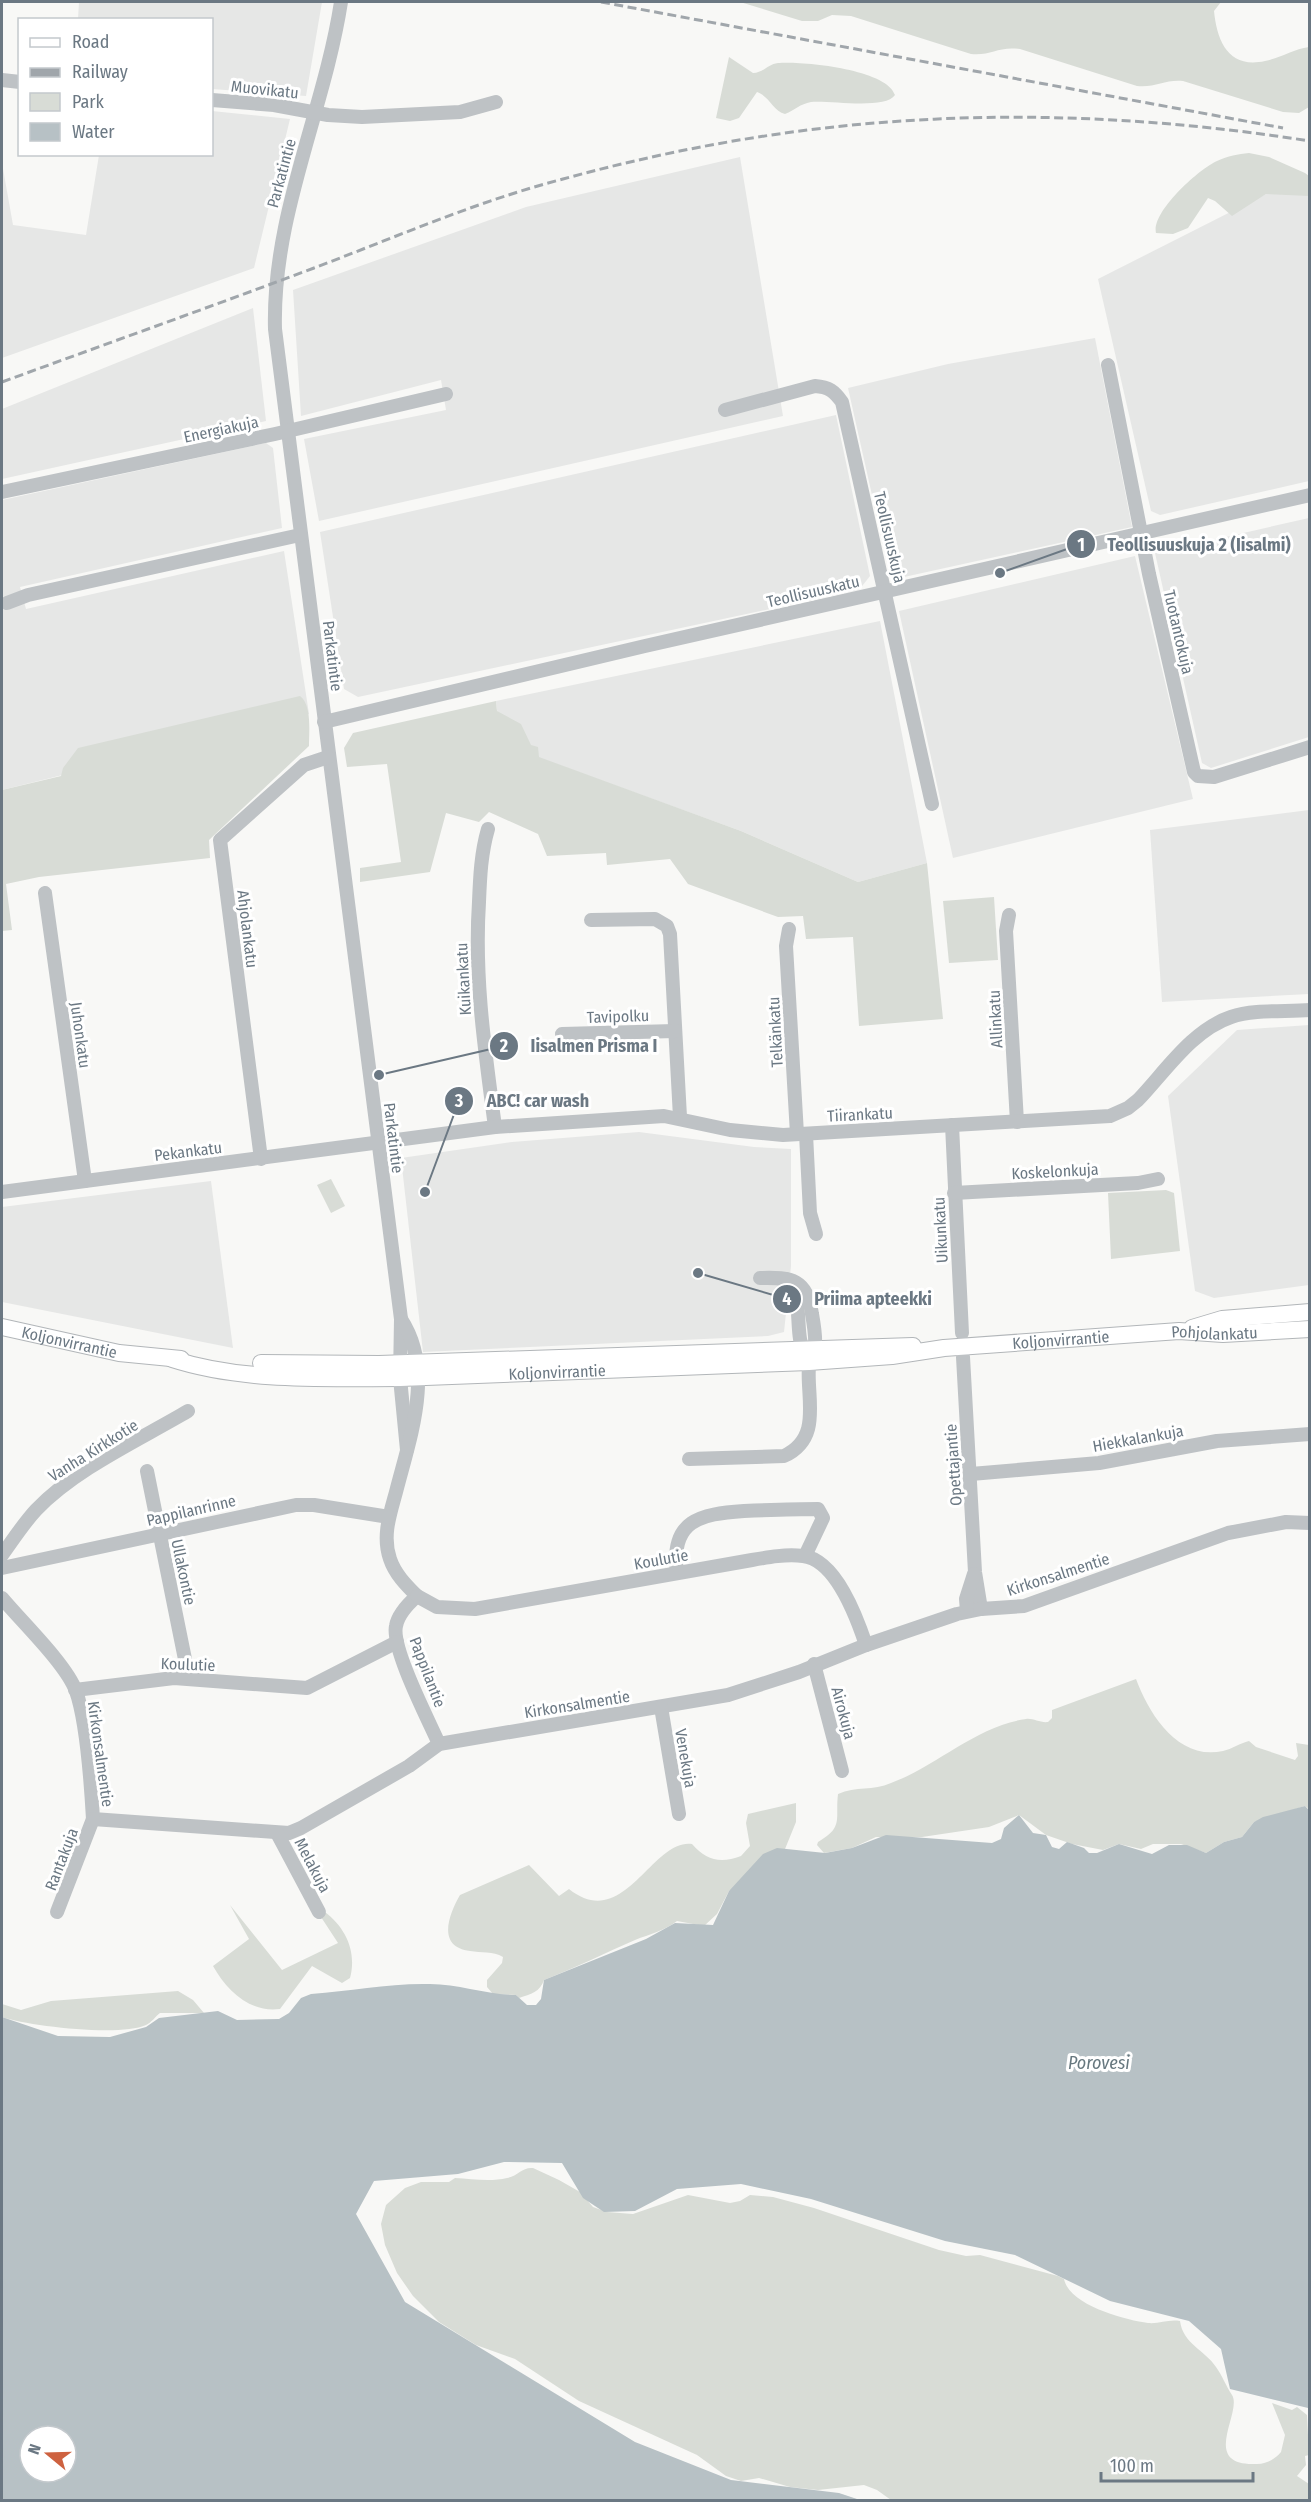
<svg xmlns="http://www.w3.org/2000/svg" width="1311" height="2502" font-family="'Fira Sans Condensed',sans-serif">
	<style>
		.built { fill: #e6e7e6 }
		.green { fill: #d8dcd6 }
		.water { fill: #b7c1c5; fill-rule: evenodd }
		.lines { fill: none; stroke-linecap: round; stroke-linejoin: round }
		.major-casing { stroke: #b2b6b9; stroke-width: 18 }
		.minor { stroke: #bec2c5; stroke-width: 14 }
		.major { stroke: #fff; stroke-width: 16 }
		.rail { stroke: #a0a6ab; stroke-width: 3; stroke-dasharray: 9 4.5; stroke-linecap: butt }
		.labels { text-anchor: middle; stroke-width: 6; stroke-linejoin: round; paint-order: stroke }
		.street-label { font-size: 16px; fill: #6b7883; stroke: #fff }
		.water-label { font-size: 18px; font-style: italic; fill: #67787f; stroke: #fff }
		.leader { fill: none; stroke: #6b7883; stroke-width: 2 }
		.callout-dot { fill: #6b7883; stroke: #fff; stroke-width: 2 }
		.mark-label { font-size: 18px; text-anchor: middle; font-weight: bold; fill: #fff }
		.callout-label { font-size: 18px; text-anchor: middle; font-weight: bold; fill: #6b7883; stroke: #fff; stroke-width: 6; stroke-linejoin: round; paint-order: stroke }
	</style>
	<rect width="100%" height="100%" fill="#f8f8f6"/>
	<g class="built">
		<path d="M79,2H322L306,96L212,89V20L78,19Z"/>
		<path d="M212,111L290,119L254,268L2,358V163L13,225L86,235L99,155L212,154Z"/>
		<path d="M740,157L783,416L319,521L304,439L446,410L441,380L301,416L293,290L526,207Z"/>
		<path d="M1309,188V481L1160,515L1151,511L1098,279L1266,194Z"/>
		<path d="M253,308L266,421L2,479V409Z"/>
		<path d="M1095,338L1132,527L904,577L889,571L848,388L948,364Z"/>
		<path d="M836,415L870,576L859,590L358,697L344,689L320,532Z"/>
		<path d="M266,443L273,448L282,528L20,587L26,609L284,551L309,714L2,790V500Z"/>
		<path d="M1309,518V737L1211,768L1202,763L1155,553Z"/>
		<path d="M1135,556L1193,799L953,858L899,611Z"/>
		<path d="M880,621L927,863L858,882L741,831L501,744L496,701Z"/>
		<path d="M1309,810V994L1162,1002L1150,830Z"/>
		<path d="M1309,1025V1285L1214,1298L1195,1291L1168,1096L1237,1030Z"/>
		<path d="M639,1132L754,1147L791,1149V1266L784,1332L768,1336L423,1352L401,1158L512,1142Z"/>
		<path d="M211,1181L233,1348L2,1302V1207Z"/>
	</g>
	<g class="green">
		<path d="M740,2H1221L1214,11C1217,42 1229,69 1265,61C1281,58 1293,49 1309,47V107L1299,113L1283,112L1183,81C1166,79 1155,88 1137,86L1020,49C998,46 991,56 971,54L851,16L832,15L818,21H802Z"/>
		<path d="M729,57L753,73C763,73 768,64 778,63C802,61 887,69 895,95C885,110 829,100 811,102C800,104 795,110 785,114C773,111 769,96 757,92L739,118L730,121L716,118Z"/>
		<path d="M1249,153L1269,157L1305,173L1309,176V196L1266,194L1232,216L1215,201L1208,198L1188,228L1173,234L1156,233C1151,212 1199,169 1217,161C1228,156 1238,154 1249,153Z"/>
		<path d="M300,696C312,705 309,731 309,746L209,840L210,858L39,877L6,884L12,930L2,931V790L61,776L63,768L78,748Z"/>
		<path d="M496,701L497,711L521,724L531,745L538,747L539,757L741,831L858,882L927,863L943,1019L859,1026L853,937L806,939L803,916L778,917L688,884L670,859L607,865L606,853L547,856L538,834L489,812L479,822L446,813L430,872L360,882V868L401,862L387,764L347,767L344,748L353,733Z"/>
		<path d="M994,897L998,960L949,963L943,901Z"/>
		<path d="M331,1179L345,1206L331,1213L317,1185Z"/>
		<path d="M1166,1190L1174,1193L1180,1251L1111,1259L1108,1193Z"/>
		<path d="M1136,1679C1149,1714 1178,1761 1223,1751C1232,1749 1240,1743 1249,1741L1256,1747L1295,1760L1298,1756L1296,1743L1309,1745V1809L1305,1806L1254,1822L1242,1837L1224,1842L1206,1853L1181,1844H1153L1141,1849L1119,1844L1103,1850L1072,1844L1046,1835L1019,1815L989,1827L922,1837H876L852,1848L824,1853L817,1845L818,1842C844,1827 835,1820 838,1794C856,1786 873,1791 891,1783C937,1766 976,1726 1026,1719C1033,1718 1040,1723 1048,1722L1052,1718V1710Z"/>
		<path d="M796,1803V1822L785,1849L729,1891L717,1914L704,1926L677,1921C664,1931 650,1934 635,1940C605,1953 575,1968 544,1980C540,1992 531,1994 519,1998L516,1995L493,1994L487,1987V1980L502,1963L503,1957C493,1951 481,1953 470,1951C437,1947 448,1916 460,1895L529,1865L559,1896L569,1889C624,1933 652,1838 692,1844C706,1860 720,1864 741,1856L750,1846L746,1823L748,1814Z"/>
		<path d="M230,1905L282,1970L338,1943L321,1917L325,1912C346,1928 357,1952 350,1978L342,1983L312,1966L280,2009C250,2013 227,1991 213,1966L249,1939Z"/>
		<path d="M178,1991L193,2000L204,2013H160C156,2016 151,2023 146,2025C120,2037 28,2026 2,2017V2004L21,2010L51,2001Z"/>
		<path d="M533,2168L559,2180L580,2192L593,2207L607,2212L633,2214L688,2195L730,2203L740,2201L750,2195L773,2197L814,2208L939,2250L966,2256L980,2255L1058,2276L1064,2279C1069,2305 1125,2320 1148,2323C1160,2324 1168,2319 1180,2321C1183,2344 1205,2350 1216,2367C1222,2375 1226,2386 1232,2395C1243,2412 1198,2467 1257,2464C1267,2464 1275,2459 1281,2452L1285,2435L1272,2403L1292,2410L1297,2407L1307,2415L1309,2455L1305,2456L1306,2465L1297,2476L1309,2484V2500H891L877,2490L864,2485L818,2490L790,2487L759,2478L741,2481L726,2476L697,2455L579,2401L515,2359L476,2345L439,2322L413,2296L397,2273L385,2245L381,2224L386,2205L405,2188L421,2182H449L455,2178C472,2179 491,2182 507,2178C518,2176 522,2167 533,2168Z"/>
	</g>
	<path class="water" d="M1305,1806L1310,1811L1309,2422L1308,2408L1230,2389L1221,2349L1189,2321L1110,2301L1015,2255L945,2241L811,2199L741,2184L677,2189L635,2211L604,2212L583,2198L562,2163L504,2162L458,2174L374,2181L356,2214L405,2302L635,2442L731,2480L839,2493L860,2500H2V2017L58,2036L110,2037L146,2027L159,2018L218,2011L237,2020L279,2019L289,2013L301,1998L311,1994C351,1991 390,1983 430,1984C459,1984 487,1995 516,1995L527,2005H536L541,1999L544,1980L646,1939L675,1923L713,1925L729,1891L763,1854L777,1848L825,1853L852,1848L886,1835L992,1843L1001,1839L1004,1828L1019,1815L1033,1833L1046,1835L1052,1847L1059,1849L1067,1842L1084,1848L1089,1853H1097L1119,1844L1152,1854L1169,1845H1187L1206,1853L1224,1842L1242,1837L1254,1822L1263,1817ZM30,2436H66V2472H30Z"/>
	<g class="lines">
		<g class="major-casing">
			<g id="major">
				<path id="s1" d="M2,1327L119,1353L181,1359"/>
				<path d="M1192,1328L1222,1319L1310,1312"/>
				<path id="s2" d="M172,1359C243,1382 326,1378 400,1378L809,1362L892,1356L944,1348L1179,1331L1223,1334L1310,1329"/>
				<path d="M261,1363L379,1364L913,1346"/>
			</g>
		</g>
		<g class="minor">
			<path d="M341,2C324,112 272,215 275,329L401,1319L400,1378L407,1450"/>
			<path d="M2,80L20,82"/>
			<path d="M212,100L274,105L328,115L362,117L460,112L496,102"/>
			<path d="M1108,365L1149,574L1194,772L1198,776L1214,777L1310,747"/>
			<path d="M725,410L815,386C829,387 834,391 842,402L932,804"/>
			<path d="M2,492L275,434L446,394"/>
			<path d="M7,603L28,595L300,535"/>
			<path d="M324,722L645,646L1310,495"/>
			<path d="M488,829C481,853 480,877 479,902C474,978 485,1051 495,1127"/>
			<path d="M45,893L85,1181"/>
			<path d="M1009,915L1006,931L1017,1122"/>
			<path d="M591,920L655,919L667,926L670,934L680,1117"/>
			<path d="M789,929L786,946L797,1134"/>
			<path d="M562,1034L675,1031"/>
			<path d="M952,1125L962,1333"/>
			<path d="M806,1134L810,1213L816,1234"/>
			<path d="M261,1159L220,840L304,765L328,757"/>
			<path d="M2,1192L495,1127L664,1116L730,1130L783,1135L1110,1116L1128,1108L1138,1100C1165,1072 1192,1030 1231,1017C1254,1009 1285,1012 1310,1010"/>
			<path d="M954,1193L1138,1183L1158,1179"/>
			<path d="M786,1279C806,1302 792,1332 806,1357"/>
			<path d="M401,1319C435,1371 410,1437 396,1492C390,1514 382,1536 390,1559C395,1574 406,1585 417,1596C408,1604 398,1614 396,1626C391,1648 429,1721 439,1744"/>
			<path d="M963,1357L975,1572L981,1609"/>
			<path d="M689,1459L784,1456C823,1438 806,1398 809,1365C810,1358 814,1353 815,1347C816,1336 814,1325 812,1314C807,1279 792,1277 760,1278"/>
			<path d="M147,1471L189,1679"/>
			<path d="M971,1474L1099,1463L1217,1441L1310,1434"/>
			<path d="M2,1555C13,1540 23,1524 36,1510C75,1469 139,1440 188,1411"/>
			<path d="M2,1568L296,1505H314L389,1517"/>
			<path d="M677,1573C670,1520 700,1514 744,1511C769,1510 794,1509 818,1509L823,1518L805,1556"/>
			<path d="M417,1596L437,1607L475,1609L752,1560C769,1557 786,1554 803,1556C836,1560 857,1618 866,1645"/>
			<path d="M2,1598C22,1622 66,1664 76,1691C87,1722 91,1784 93,1819L289,1833L301,1828L409,1766L439,1744L728,1695L799,1672L866,1645L957,1614L981,1609L1024,1606L1228,1533L1286,1522L1310,1523"/>
			<path d="M967,1611L966,1599L974,1574"/>
			<path d="M814,1664L842,1771"/>
			<path d="M75,1690L174,1678L307,1688L397,1642"/>
			<path d="M661,1707L679,1814"/>
			<path d="M277,1833L319,1912"/>
			<path d="M57,1912L93,1819"/>
		</g>
		<use href="#major" class="major"/>
		<g class="rail">
			<path d="M601,2L1283,128"/>
			<path d="M2,382C106,344 210,307 314,268C396,237 478,201 563,179C815,110 1052,101 1310,141"/>
		</g>
	</g>
	<g class="labels">
		<g class="street-label">
			<text transform="translate(265 89) rotate(6)" y="6">Muovikatu</text>
			<text transform="translate(281 173) rotate(-75)" y="6">Parkatintie</text>
			<text transform="translate(221 429) rotate(-12)" y="6">Energiakuja</text>
			<text transform="translate(890 537) rotate(77)" y="6">Teollisuuskuja</text>
			<text transform="translate(813 591) rotate(-13)" y="6">Teollisuuskatu</text>
			<text transform="translate(1179 632) rotate(77)" y="6">Tuotantokuja</text>
			<text transform="translate(333 656) rotate(83)" y="6">Parkatintie</text>
			<text transform="translate(248 929) rotate(83)" y="6">Ahjolankatu</text>
			<text transform="translate(463 979) rotate(-93)" y="6">Kuikankatu</text>
			<text transform="translate(618 1016) rotate(-2)" y="6">Tavipolku</text>
			<text transform="translate(995 1019) rotate(-93)" y="6">Allinkatu</text>
			<text transform="translate(775 1032) rotate(-93)" y="6">Telkänkatu</text>
			<text transform="translate(81 1035) rotate(82)" y="6">Juhonkatu</text>
			<text transform="translate(860 1114) rotate(-3)" y="6">Tiirankatu</text>
			<text transform="translate(394 1138) rotate(83)" y="6">Parkatintie</text>
			<text transform="translate(188 1151) rotate(-7)" y="6">Pekankatu</text>
			<text transform="translate(1055 1171) rotate(-3)" y="6">Koskelonkuja</text>
			<text transform="translate(940 1230) rotate(-93)" y="6">Uikunkatu</text>
			<text dy="6" stroke="none"><textPath href="#s2" startOffset="1046">Pohjolankatu</textPath></text>
			<text dy="6" stroke="none"><textPath href="#s2" startOffset="892">Koljonvirrantie</textPath></text>
			<text dy="6" stroke="none"><textPath href="#s1" startOffset="69">Koljonvirrantie</textPath></text>
			<text dy="6" stroke="none"><textPath href="#s2" startOffset="387">Koljonvirrantie</textPath></text>
			<text transform="translate(1138 1438) rotate(-10)" y="6">Hiekkalankuja</text>
			<text transform="translate(93 1450) rotate(-32)" y="6">Vanha Kirkkotie</text>
			<text transform="translate(953 1465) rotate(-94)" y="6">Opettajantie</text>
			<text transform="translate(191 1510) rotate(-13)" y="6">Pappilanrinne</text>
			<text transform="translate(661 1559) rotate(-10)" y="6">Koulutie</text>
			<text transform="translate(184 1572) rotate(78)" y="6">Ullakontie</text>
			<text transform="translate(1058 1574) rotate(-18)" y="6">Kirkonsalmentie</text>
			<text transform="translate(188 1664) rotate(2)" y="6">Koulutie</text>
			<text transform="translate(428 1672) rotate(69)" y="6">Pappilantie</text>
			<text transform="translate(577 1704) rotate(-9)" y="6">Kirkonsalmentie</text>
			<text transform="translate(844 1713) rotate(75)" y="6">Airokuja</text>
			<text transform="translate(101 1754) rotate(82)" y="6">Kirkonsalmentie</text>
			<text transform="translate(686 1758) rotate(80)" y="6">Venekuja</text>
			<text transform="translate(61 1859) rotate(-69)" y="6">Rantakuja</text>
			<text transform="translate(313 1865) rotate(62)" y="6">Melakuja</text>
		</g>
		<g class="water-label">
			<text x="1099" y="2069">Porovesi</text>
		</g>
	</g>
	<path class="leader" d="M1000 573L1081 544M379 1075L504 1046M425 1192L459 1101M698 1273L787 1299"/>
	<g class="callout-dot">
		<circle cx="1000" cy="573" r="6"/>
		<circle cx="379" cy="1075" r="6"/>
		<circle cx="425" cy="1192" r="6"/>
		<circle cx="698" cy="1273" r="6"/>
		<circle cx="1081" cy="544" r="15"/>
		<circle cx="504" cy="1046" r="15"/>
		<circle cx="459" cy="1101" r="15"/>
		<circle cx="787" cy="1299" r="15"/>
	</g>
	<g class="mark-label">
		<text x="1081" y="551">1</text>
		<text x="504" y="1052">2</text>
		<text x="459" y="1107">3</text>
		<text x="787" y="1305">4</text>
	</g>
	<g class="callout-label">
		<text x="1199" y="551">Teollisuuskuja 2 (Iisalmi)</text>
		<text x="594" y="1052">Iisalmen Prisma I</text>
		<text x="538" y="1107">ABC! car wash</text>
		<text x="873" y="1305">Priima apteekki</text>
	</g>
	<rect width="1311" height="2502" fill="none" stroke="#6b7883" stroke-width="6"/>
	<rect x="18" y="18" width="195" height="138" fill="#ffffff" stroke="#c4c9cd" stroke-width="1.5"/>
	<rect x="30" y="38" width="30" height="9" fill="#ffffff" stroke="#c4c9cd" stroke-width="1.5"/>
	<text x="72" y="48" font-size="18" fill="#6b7883">Road</text>
	<rect x="30" y="68" width="30" height="9" fill="#a0a6ab" stroke="#c4c9cd" stroke-width="1.5"/>
	<text x="72" y="78" font-size="18" fill="#6b7883">Railway</text>
	<rect x="30" y="93" width="30" height="18" fill="#d8dcd6" stroke="#c4c9cd" stroke-width="1.5"/>
	<text x="72" y="108" font-size="18" fill="#6b7883">Park</text>
	<rect x="30" y="123" width="30" height="18" fill="#b7c1c5" stroke="#c4c9cd" stroke-width="1.5"/>
	<text x="72" y="138" font-size="18" fill="#6b7883">Water</text>
	<g transform="translate(48 2454) rotate(289)"><circle r="28" fill="#ffffff" stroke="#c4c9cd" stroke-width="1.5"/>
	<path d="M0-4.5L10 22L0 15L-10 22Z" fill="#ce6240"/>
	<text y="-9" font-size="16" font-weight="bold" text-anchor="middle" fill="#6b7883">N</text>
	</g>
	<path d="M1101 2472v9h152v-9" fill="none" stroke="#6b7883" stroke-width="3"/>
	<text x="1110" y="2472" font-size="18" fill="#6b7883" stroke="#ffffff" stroke-width="4.5" paint-order="stroke">100 m</text>
</svg>
